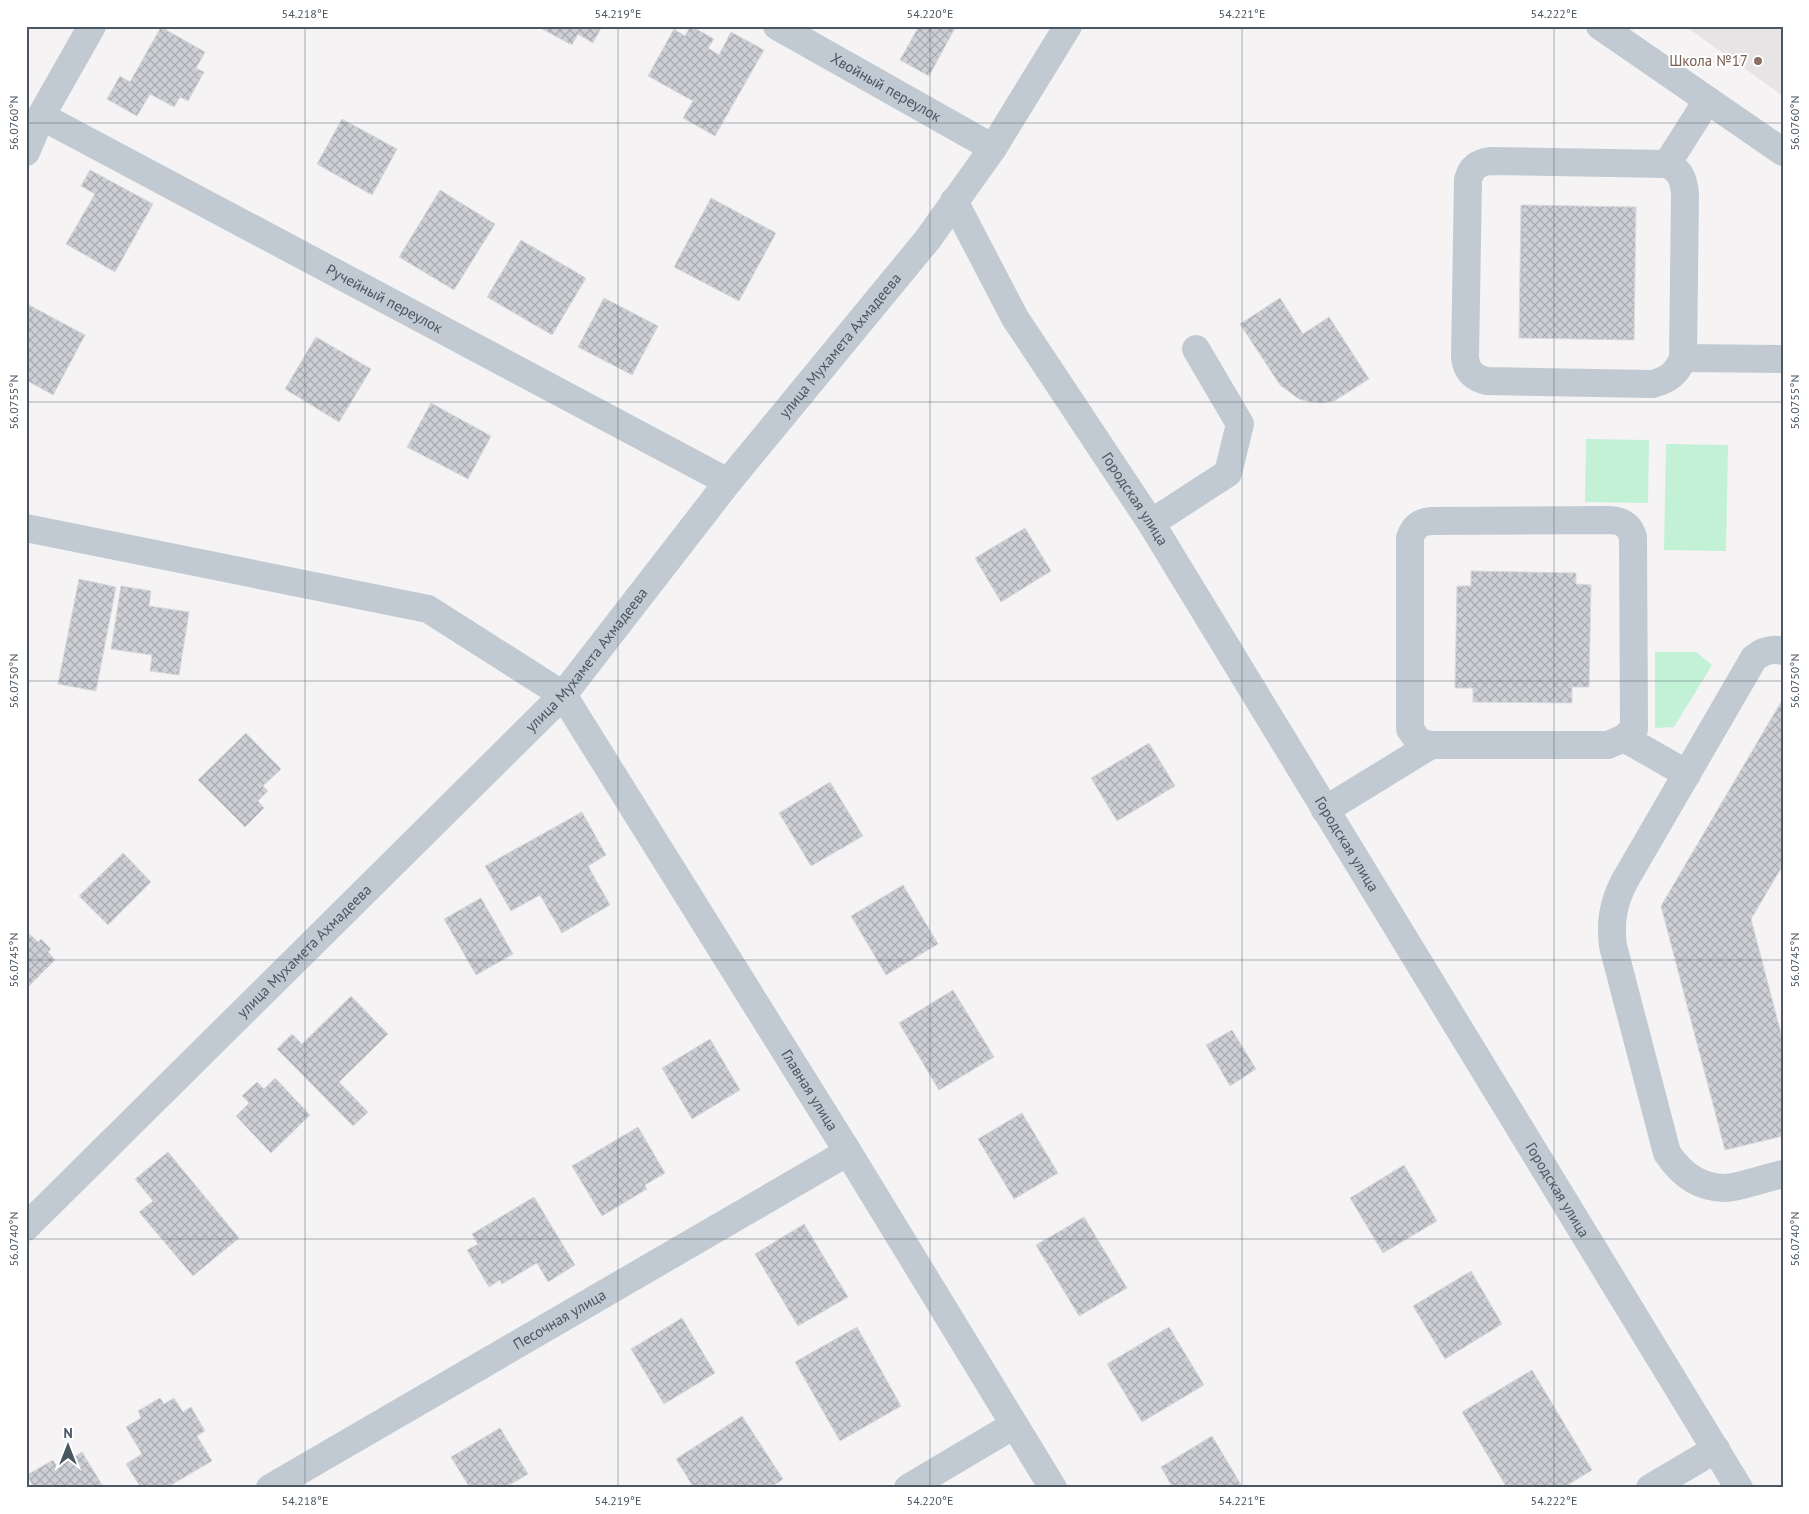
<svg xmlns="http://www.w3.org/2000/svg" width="1809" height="1514" font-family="'PT Sans',sans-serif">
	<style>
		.education { fill: #e6e4e5 }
		.green { fill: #c3f1d5 }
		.building { fill: url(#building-cross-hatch); stroke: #d7d9de }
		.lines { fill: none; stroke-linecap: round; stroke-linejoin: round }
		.minor { stroke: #c1cad2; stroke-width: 28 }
		.ticks { fill: none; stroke: #4a5661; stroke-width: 1; stroke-opacity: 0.45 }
		.education-dot { fill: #8d6e63; stroke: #fff; stroke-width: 2 }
		.labels { text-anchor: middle; stroke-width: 4; stroke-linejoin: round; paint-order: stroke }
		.education-label { font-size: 15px; fill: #785e54; stroke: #fff; text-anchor: end }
		.street-label { font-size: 15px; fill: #4a5661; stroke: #fff }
		.neatline { fill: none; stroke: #4a5661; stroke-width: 2 }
		.ticks-label { font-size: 12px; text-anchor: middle; fill: #4a5661 }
	</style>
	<defs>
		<pattern id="building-cross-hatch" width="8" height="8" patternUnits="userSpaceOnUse" patternTransform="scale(1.25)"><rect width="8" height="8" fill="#cdcfd5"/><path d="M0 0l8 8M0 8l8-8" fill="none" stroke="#a8abb0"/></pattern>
	</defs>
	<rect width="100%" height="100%" fill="#f5f3f3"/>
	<path class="education" d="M1685,26H1783V96Z"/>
	<g class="green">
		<path d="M1586,439L1649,440L1648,503L1585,502Z"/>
		<path d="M1666,444L1728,445L1726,551L1664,550Z"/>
		<path d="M1655,652H1696L1712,665L1674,727L1655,728Z"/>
	</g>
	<g class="building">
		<path d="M544,26H602L593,43L578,34L572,45L542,29Z"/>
		<path d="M691,26L714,39L708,48L719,55L731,32L764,50L715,136L683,118L693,101L648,76L674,29L685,36Z"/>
		<path d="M919,26H956L929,76L900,60Z"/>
		<path d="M161,27L205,52L196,68L204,72L188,101L180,97L174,107L150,94L137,116L107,99L120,76L130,82Z"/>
		<path d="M342,119L397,149L372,195L317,164Z"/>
		<path d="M90,170L153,204L115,272L66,244L95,194L81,186Z"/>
		<path d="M440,190L495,224L454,290L399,257Z"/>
		<path d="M711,198L776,233L739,301L674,267Z"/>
		<path d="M1521,205L1636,207L1634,340L1519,338Z"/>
		<path d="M521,240L586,278L552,335L487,297Z"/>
		<path d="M604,298L658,326L632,375L578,347Z"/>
		<path d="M1280,298L1303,334L1329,317L1369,379L1334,401L1323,403L1310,402L1299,399L1280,385L1240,324Z"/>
		<path d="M29,305L85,335L53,395L26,380V310Z"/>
		<path d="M316,337L371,369L339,422L285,389Z"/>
		<path d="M431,403L491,436L468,479L407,447Z"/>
		<path d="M1025,528L1051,571L1001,602L975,558Z"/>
		<path d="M1471,571L1576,573V584L1591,585L1589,687H1572V703L1473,702V688H1455L1457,586H1471Z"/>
		<path d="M79,579L116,587L96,691L58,684Z"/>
		<path d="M121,586L151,591L149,606L189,612L179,675L150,671L152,655L111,649Z"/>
		<path d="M1781,702L1783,703V865L1751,919L1783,1041V1136L1725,1150L1661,906Z"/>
		<path d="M246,733L281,769L263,786L268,791L258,801L264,808L245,827L198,780Z"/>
		<path d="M1149,743L1175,786L1117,821L1091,778Z"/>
		<path d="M830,782L863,836L811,866L779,813Z"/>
		<path d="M582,812L606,855L588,866L610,905L562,933L540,895L511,911L485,866Z"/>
		<path d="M123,853L151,882L108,925L79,896Z"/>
		<path d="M903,885L938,944L886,975L851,916Z"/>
		<path d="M481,898L513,954L476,975L444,919Z"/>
		<path d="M26,931L38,942L41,939L51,949L48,952L55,960L26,989Z"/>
		<path d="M953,990L994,1057L939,1090L899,1023Z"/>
		<path d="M351,996L388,1034L339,1082L368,1112L353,1126L277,1049L292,1034L302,1044Z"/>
		<path d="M1232,1030L1256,1069L1230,1086L1206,1045Z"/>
		<path d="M710,1039L740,1090L692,1119L662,1068Z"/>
		<path d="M275,1078L310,1115L271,1153L236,1116L249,1103L242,1096L257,1082L264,1089Z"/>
		<path d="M1022,1113L1058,1173L1014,1199L978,1139Z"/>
		<path d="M638,1127L665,1173L645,1185L647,1189L602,1216L572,1166Z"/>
		<path d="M168,1152L239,1238L193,1276L139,1212L153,1201L135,1179Z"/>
		<path d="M1404,1165L1437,1221L1383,1253L1350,1198Z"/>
		<path d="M534,1197L575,1265L548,1282L537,1263L502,1284L500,1280L489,1287L467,1250L478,1244L472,1234Z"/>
		<path d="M1084,1217L1127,1288L1079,1316L1036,1245Z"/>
		<path d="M804,1224L848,1297L798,1326L755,1254Z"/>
		<path d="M1471,1271L1502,1324L1445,1359L1413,1306Z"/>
		<path d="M682,1318L715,1373L664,1404L631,1349Z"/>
		<path d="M857,1327L901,1406L840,1441L795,1362Z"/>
		<path d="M1169,1327L1204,1385L1142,1422L1107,1364Z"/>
		<path d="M1532,1370L1592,1470L1563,1488H1507L1462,1412Z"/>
		<path d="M160,1398L164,1404L174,1398L183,1412L191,1407L205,1431L197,1436L212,1461L169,1486L170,1488H141L126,1464L142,1454L126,1427L141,1418L138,1411Z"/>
		<path d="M742,1416L783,1479L770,1488H694L676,1459Z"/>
		<path d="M500,1428L528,1474L504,1488H470L451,1457Z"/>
		<path d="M1212,1436L1243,1488H1173L1161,1467Z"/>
		<path d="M82,1452L104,1488H34L27,1475L53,1460L57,1467Z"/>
	</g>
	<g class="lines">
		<g class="minor">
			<path id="s1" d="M777,26L993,148"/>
			<path d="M1600,26L1783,152"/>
			<path id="s2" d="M41,116L728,482"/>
			<path d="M26,152L41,116L92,26"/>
			<path d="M1490,161L1667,164C1681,171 1684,180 1685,195L1683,358C1677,373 1669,380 1652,384L1487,381C1474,378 1467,372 1465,358L1468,180C1471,167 1478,163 1490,161Z"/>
			<path d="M1667,164L1707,101"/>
			<path id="s3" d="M954,201L1015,318L1151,523L1739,1488"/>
			<path d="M1683,358L1783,359"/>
			<path d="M1607,520C1621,520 1629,524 1633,537L1634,729L1624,738L1608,745H1431L1419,742L1410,729V538C1414,526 1420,522 1432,521Z"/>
			<path d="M1151,523L1228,473L1240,424L1196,349"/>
			<path id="s4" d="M26,528L428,609L563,695L848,1152L1053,1488"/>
			<path d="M1783,651C1772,648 1763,651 1754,658L1624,882C1613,904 1610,922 1613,946L1667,1153C1681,1174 1700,1188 1725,1188C1737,1188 1769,1177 1783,1174"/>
			<path d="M1624,738L1687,774"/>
			<path d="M1325,810L1431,745"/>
			<path id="s5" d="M26,1227L563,695L728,482L928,239L993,148L1068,26"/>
			<path id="s6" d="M270,1488L848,1152"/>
			<path d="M908,1488L1014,1425"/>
			<path d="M1650,1488L1716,1449"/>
		</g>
	</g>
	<path class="ticks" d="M305,26V1488M618,26V1488M930,26V1488M1242,26V1488M1554,26V1488M26,123H1783M26,402H1783M26,681H1783M26,960H1783M26,1239H1783"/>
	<circle class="education-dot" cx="1758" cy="61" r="5"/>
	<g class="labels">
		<g class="education-label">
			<text x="1748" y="66">Школа №17</text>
		</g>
		<g class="street-label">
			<text dy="5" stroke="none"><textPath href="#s1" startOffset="125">Хвойный переулок</textPath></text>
			<text dy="5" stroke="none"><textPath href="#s2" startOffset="389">Ручейный переулок</textPath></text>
			<text dy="5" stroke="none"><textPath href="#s5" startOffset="1202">улица Мухамета Ахмадеева</textPath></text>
			<text dy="5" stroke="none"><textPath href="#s3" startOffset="349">Городская улица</textPath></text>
			<text dy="5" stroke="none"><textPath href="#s5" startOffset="798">улица Мухамета Ахмадеева</textPath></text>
			<text dy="5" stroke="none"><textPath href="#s3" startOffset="754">Городская улица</textPath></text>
			<text dy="5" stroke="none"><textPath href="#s5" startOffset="392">улица Мухамета Ахмадеева</textPath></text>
			<text dy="5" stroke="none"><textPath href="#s4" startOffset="1036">Главная улица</textPath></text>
			<text dy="5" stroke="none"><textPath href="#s3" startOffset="1159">Городская улица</textPath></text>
			<text dy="5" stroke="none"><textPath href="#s6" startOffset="335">Песочная улица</textPath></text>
		</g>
	</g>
	<rect width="1809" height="1514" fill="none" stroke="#ffffff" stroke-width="55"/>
	<g transform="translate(68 1446)" stroke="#ffffff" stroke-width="4" paint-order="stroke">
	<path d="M0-4L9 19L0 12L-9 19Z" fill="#4a5661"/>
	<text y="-8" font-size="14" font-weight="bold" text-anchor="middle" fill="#4a5661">N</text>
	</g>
	<rect x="28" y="28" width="1754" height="1458" class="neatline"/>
	<g class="ticks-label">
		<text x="305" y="18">54.218°E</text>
		<text x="618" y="18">54.219°E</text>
		<text x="930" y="18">54.220°E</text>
		<text x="1242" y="18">54.221°E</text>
		<text x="1554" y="18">54.222°E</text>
		<text transform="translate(14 123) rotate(-90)" y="4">56.0760°N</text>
		<text transform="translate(1795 123) rotate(-90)" y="4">56.0760°N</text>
		<text transform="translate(14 402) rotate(-90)" y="4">56.0755°N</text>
		<text transform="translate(1795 402) rotate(-90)" y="4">56.0755°N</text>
		<text transform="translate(14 681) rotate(-90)" y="4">56.0750°N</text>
		<text transform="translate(1795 681) rotate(-90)" y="4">56.0750°N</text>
		<text transform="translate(14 960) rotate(-90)" y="4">56.0745°N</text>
		<text transform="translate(1795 960) rotate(-90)" y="4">56.0745°N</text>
		<text transform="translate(14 1239) rotate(-90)" y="4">56.0740°N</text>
		<text transform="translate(1795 1239) rotate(-90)" y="4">56.0740°N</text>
		<text x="305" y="1505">54.218°E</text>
		<text x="618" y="1505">54.219°E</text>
		<text x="930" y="1505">54.220°E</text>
		<text x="1242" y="1505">54.221°E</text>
		<text x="1554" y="1505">54.222°E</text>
	</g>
</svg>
